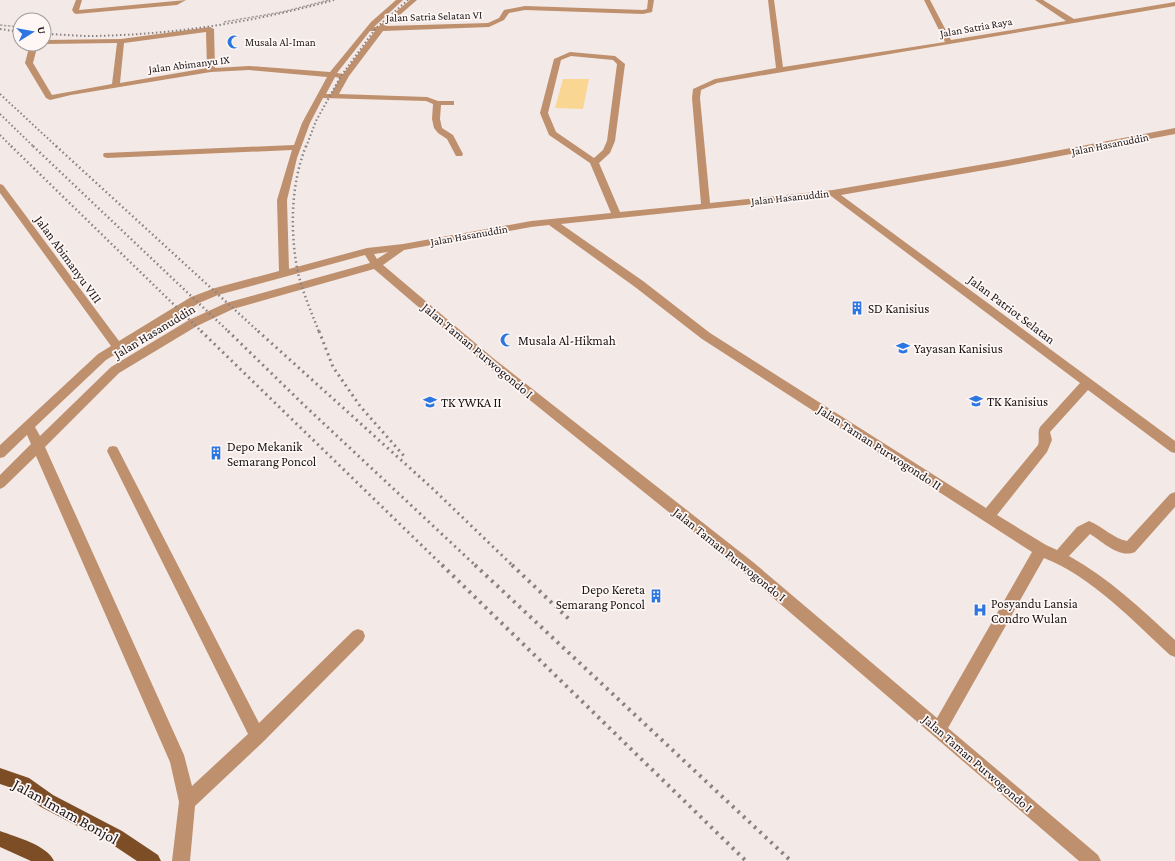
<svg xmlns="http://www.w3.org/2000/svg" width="1175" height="861" font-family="'Crimson Pro',serif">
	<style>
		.green { fill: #f9d792 }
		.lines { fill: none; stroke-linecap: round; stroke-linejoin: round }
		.path { stroke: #aaa2a1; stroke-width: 1.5; stroke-dasharray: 2.5 1.5; stroke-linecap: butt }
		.minor { fill: #bf906d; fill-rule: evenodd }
		.major { fill: #7d4d25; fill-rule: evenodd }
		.rail-far3 { stroke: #898280; stroke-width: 2; stroke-dasharray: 1.5 2.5; stroke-linecap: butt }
		.rail-far2 { stroke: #898280; stroke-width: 2.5; stroke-dasharray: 1.5 3; stroke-linecap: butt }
		.rail-far1 { stroke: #898280; stroke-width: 3; stroke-dasharray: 2 4; stroke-linecap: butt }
		.rail { stroke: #898280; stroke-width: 4; stroke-dasharray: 2.5 5; stroke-linecap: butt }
		.labels { text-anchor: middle; stroke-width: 3.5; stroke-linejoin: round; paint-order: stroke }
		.far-street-label { font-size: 11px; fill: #1a1615; stroke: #fef7f6 }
		.far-poi-label { font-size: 11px; fill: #1a1615; stroke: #fef7f6; text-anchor: start }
		.street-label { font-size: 13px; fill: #1a1615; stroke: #fef7f6 }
		.poi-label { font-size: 13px; fill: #1a1615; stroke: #fef7f6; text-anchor: start }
		.near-street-label { font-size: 16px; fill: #1a1615; stroke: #fef7f6 }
	</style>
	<rect width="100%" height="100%" fill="#f3e9e7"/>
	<path class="green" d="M563,79H589L583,109L555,108Z"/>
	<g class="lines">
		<g class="path">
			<path d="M224,22L282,12L329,0"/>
			<path d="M0,25L20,27"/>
		</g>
		<g class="minor">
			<path d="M76,0H82L79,10L186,0L177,5L76,14L74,13L72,10Z"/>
			<path d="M396,0H403L374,27H378L410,0H417L387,26L488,23L499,18L504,10L525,6L643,10L647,9L648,0H654L652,12L643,14L525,10L509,13L504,20L489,27L383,31L349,76L339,94L427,97L438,101H454V105H441L440,119L442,128L453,135L463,154L462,156H456L447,139L438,133L434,128L432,119L433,104L426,101L323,98L310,123L297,158L287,200L289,269L367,248L403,244L531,221L611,213L590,163L549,135L540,113L554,59L570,52L615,56L625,64L615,141L610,153L599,163L620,212L701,204L692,98L693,89L715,79L776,68L768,0H774L783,67L945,42L924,0H930L951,40L1066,21L1035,0H1043L1074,19L1175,2V6L717,83L701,90L700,98L710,203L833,190L1008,160L1175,128V134L1008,166L841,195L1175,441V453L1171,452L1088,390L1050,432L1052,440L1047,452L997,515L1046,545L1057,550L1077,527L1089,521C1102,526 1114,539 1127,541L1170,494L1175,492V507L1135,552C1119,559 1102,541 1090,534L1069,556C1109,578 1142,610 1175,640V657L1170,655C1133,621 1091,576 1044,558L948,728L1098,855L1101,861H1079L743,572L485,364L374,269L233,309L197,326L119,373L45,447L184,755L192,786L248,734L109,455L107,451L109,447L113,446L117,447L259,723L353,631L358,629L363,631L365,636L363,641L263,742L195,806L190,861H172L179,802L170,762L36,456L4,487L0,489V475L31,444L27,435L4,457L0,458V445L98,354L111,346L0,193V184L3,185L119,341L191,297L215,288L279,271L277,200L292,150L107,158L104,157L103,155L104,153L294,145L302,123L327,77L249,70L211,72L71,95L50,100L46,98L25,63L30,44H38L33,63L52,95L112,84L117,43L44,44V40L121,39L210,27L214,29L215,68L249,66L330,72L371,22ZM370,31H375L343,74L337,73ZM206,32L207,68L120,83L124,43ZM571,56L613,60L617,64L607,141L603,150L594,158L556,132L548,113L561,60ZM335,77L340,78L331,94H326ZM831,196L1080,383L1040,427C1037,433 1040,439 1038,445L986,508L710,333L643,281L561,224ZM549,225L635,287L702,339L1032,552L937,718L753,562L493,358L383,265L404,250L531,227ZM388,252L377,259L374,254ZM365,255L370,263L226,303L189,320L111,367L40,436L35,427L106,360L199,303L218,295Z"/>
		</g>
		<g class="major">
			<path d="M0,768L29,778L53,795L122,831L158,855L161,861H137L110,843L41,807L18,790L0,784Z"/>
			<path d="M0,831C16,837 47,845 54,861H31L0,847Z"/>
		</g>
		<g class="rail-far3">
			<path d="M0,29L20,32"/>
			<path d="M44,34C59,34 75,36 90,36C173,35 254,22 334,0"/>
			<path d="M0,94L57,147"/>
			<path d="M0,114L34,147"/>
			<path d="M0,135L12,147"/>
			<path d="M306,147L316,121L341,76L376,28L408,0"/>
		</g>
		<g class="rail-far2">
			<path d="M11,146L202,332"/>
			<path d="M33,146L229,332"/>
			<path d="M56,146L259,332"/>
			<path d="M306,146C291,184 290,228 297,268C301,289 311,311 319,332"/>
		</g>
		<g class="rail-far1">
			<path d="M201,331L443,566"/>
			<path d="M228,331L305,406L476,566"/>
			<path d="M258,331L432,488L513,566"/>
			<path d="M319,331L333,367L360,406L404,456"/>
		</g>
		<g class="rail">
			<path d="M442,565L746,861"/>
			<path d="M475,565L791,861"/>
			<path d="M512,565L571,621"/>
		</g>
	</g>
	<defs>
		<g id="mosque-bare" transform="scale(1.08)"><path d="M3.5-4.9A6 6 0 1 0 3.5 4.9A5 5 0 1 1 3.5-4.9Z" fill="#2c76e2" stroke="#fef7f6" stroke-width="2.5" paint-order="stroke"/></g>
		<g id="building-bare" transform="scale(1.08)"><path d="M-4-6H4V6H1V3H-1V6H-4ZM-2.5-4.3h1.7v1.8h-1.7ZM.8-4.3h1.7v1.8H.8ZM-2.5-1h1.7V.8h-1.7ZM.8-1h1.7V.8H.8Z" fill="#2c76e2" stroke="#fef7f6" stroke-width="2.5" paint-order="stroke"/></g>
		<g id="school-bare" transform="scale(1.08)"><path d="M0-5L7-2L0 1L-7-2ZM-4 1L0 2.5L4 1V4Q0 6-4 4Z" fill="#2c76e2" stroke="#fef7f6" stroke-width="2.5" paint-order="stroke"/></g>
		<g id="hospital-bare" transform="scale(1.08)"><path d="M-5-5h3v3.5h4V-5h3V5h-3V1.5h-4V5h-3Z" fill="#2c76e2" stroke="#fef7f6" stroke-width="2.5" paint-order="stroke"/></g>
	</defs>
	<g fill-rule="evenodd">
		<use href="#mosque-bare" x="234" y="42"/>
		<use href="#building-bare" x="857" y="308"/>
		<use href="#mosque-bare" x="507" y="340"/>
		<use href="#school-bare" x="903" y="348"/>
		<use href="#school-bare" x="976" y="401"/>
		<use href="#school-bare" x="430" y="402"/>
		<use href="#building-bare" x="216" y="453"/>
		<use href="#building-bare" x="656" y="596"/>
		<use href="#hospital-bare" x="980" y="610"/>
	</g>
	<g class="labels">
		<g class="far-street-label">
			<text transform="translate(434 16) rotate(-2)" y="4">Jalan Satria Selatan VI</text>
			<text transform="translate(976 27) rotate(-10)" y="4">Jalan Satria Raya</text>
			<text transform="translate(189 64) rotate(-7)" y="4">Jalan Abimanyu IX</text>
			<text transform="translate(1110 144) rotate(-11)" y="4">Jalan Hasanuddin</text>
			<text transform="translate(790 197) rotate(-6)" y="4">Jalan Hasanuddin</text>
			<text transform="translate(469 235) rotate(-10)" y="4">Jalan Hasanuddin</text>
		</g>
		<g class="far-poi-label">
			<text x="245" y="46">Musala Al-Iman</text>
		</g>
		<g class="street-label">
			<text transform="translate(69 259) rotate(54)" y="5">Jalan Abimanyu VIII</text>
			<text transform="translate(1012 309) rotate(37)" y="5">Jalan Patriot Selatan</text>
			<text transform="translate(154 331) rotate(-31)" y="5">Jalan Hasanuddin</text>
			<text transform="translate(478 350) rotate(40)" y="5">Jalan Taman Purwogondo I</text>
			<text transform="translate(880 447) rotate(33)" y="5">Jalan Taman Purwogondo II</text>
			<text transform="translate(730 554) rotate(39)" y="5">Jalan Taman Purwogondo I</text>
			<text transform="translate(978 763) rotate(41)" y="5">Jalan Taman Purwogondo I</text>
		</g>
		<g class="poi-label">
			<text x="868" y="313">SD Kanisius</text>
			<text x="518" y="345">Musala Al-Hikmah</text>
			<text x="914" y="353">Yayasan Kanisius</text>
			<text x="987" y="406">TK Kanisius</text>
			<text x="441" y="407">TK YWKA II</text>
			<text x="227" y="451">Depo Mekanik<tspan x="227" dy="15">Semarang Poncol</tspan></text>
			<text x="645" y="594" text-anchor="end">Depo Kereta<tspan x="645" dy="15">Semarang Poncol</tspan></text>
			<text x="991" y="608">Posyandu Lansia<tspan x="991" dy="15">Condro Wulan</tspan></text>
		</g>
		<g class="near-street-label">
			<text transform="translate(66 811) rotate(29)" y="6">Jalan Imam Bonjol</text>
		</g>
	</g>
	<g transform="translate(32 32) rotate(79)"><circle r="19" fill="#fef7f6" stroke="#a39d9c"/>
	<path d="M0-3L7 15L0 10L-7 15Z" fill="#2c76e2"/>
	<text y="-6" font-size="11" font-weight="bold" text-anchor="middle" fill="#1a1615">U</text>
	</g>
</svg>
